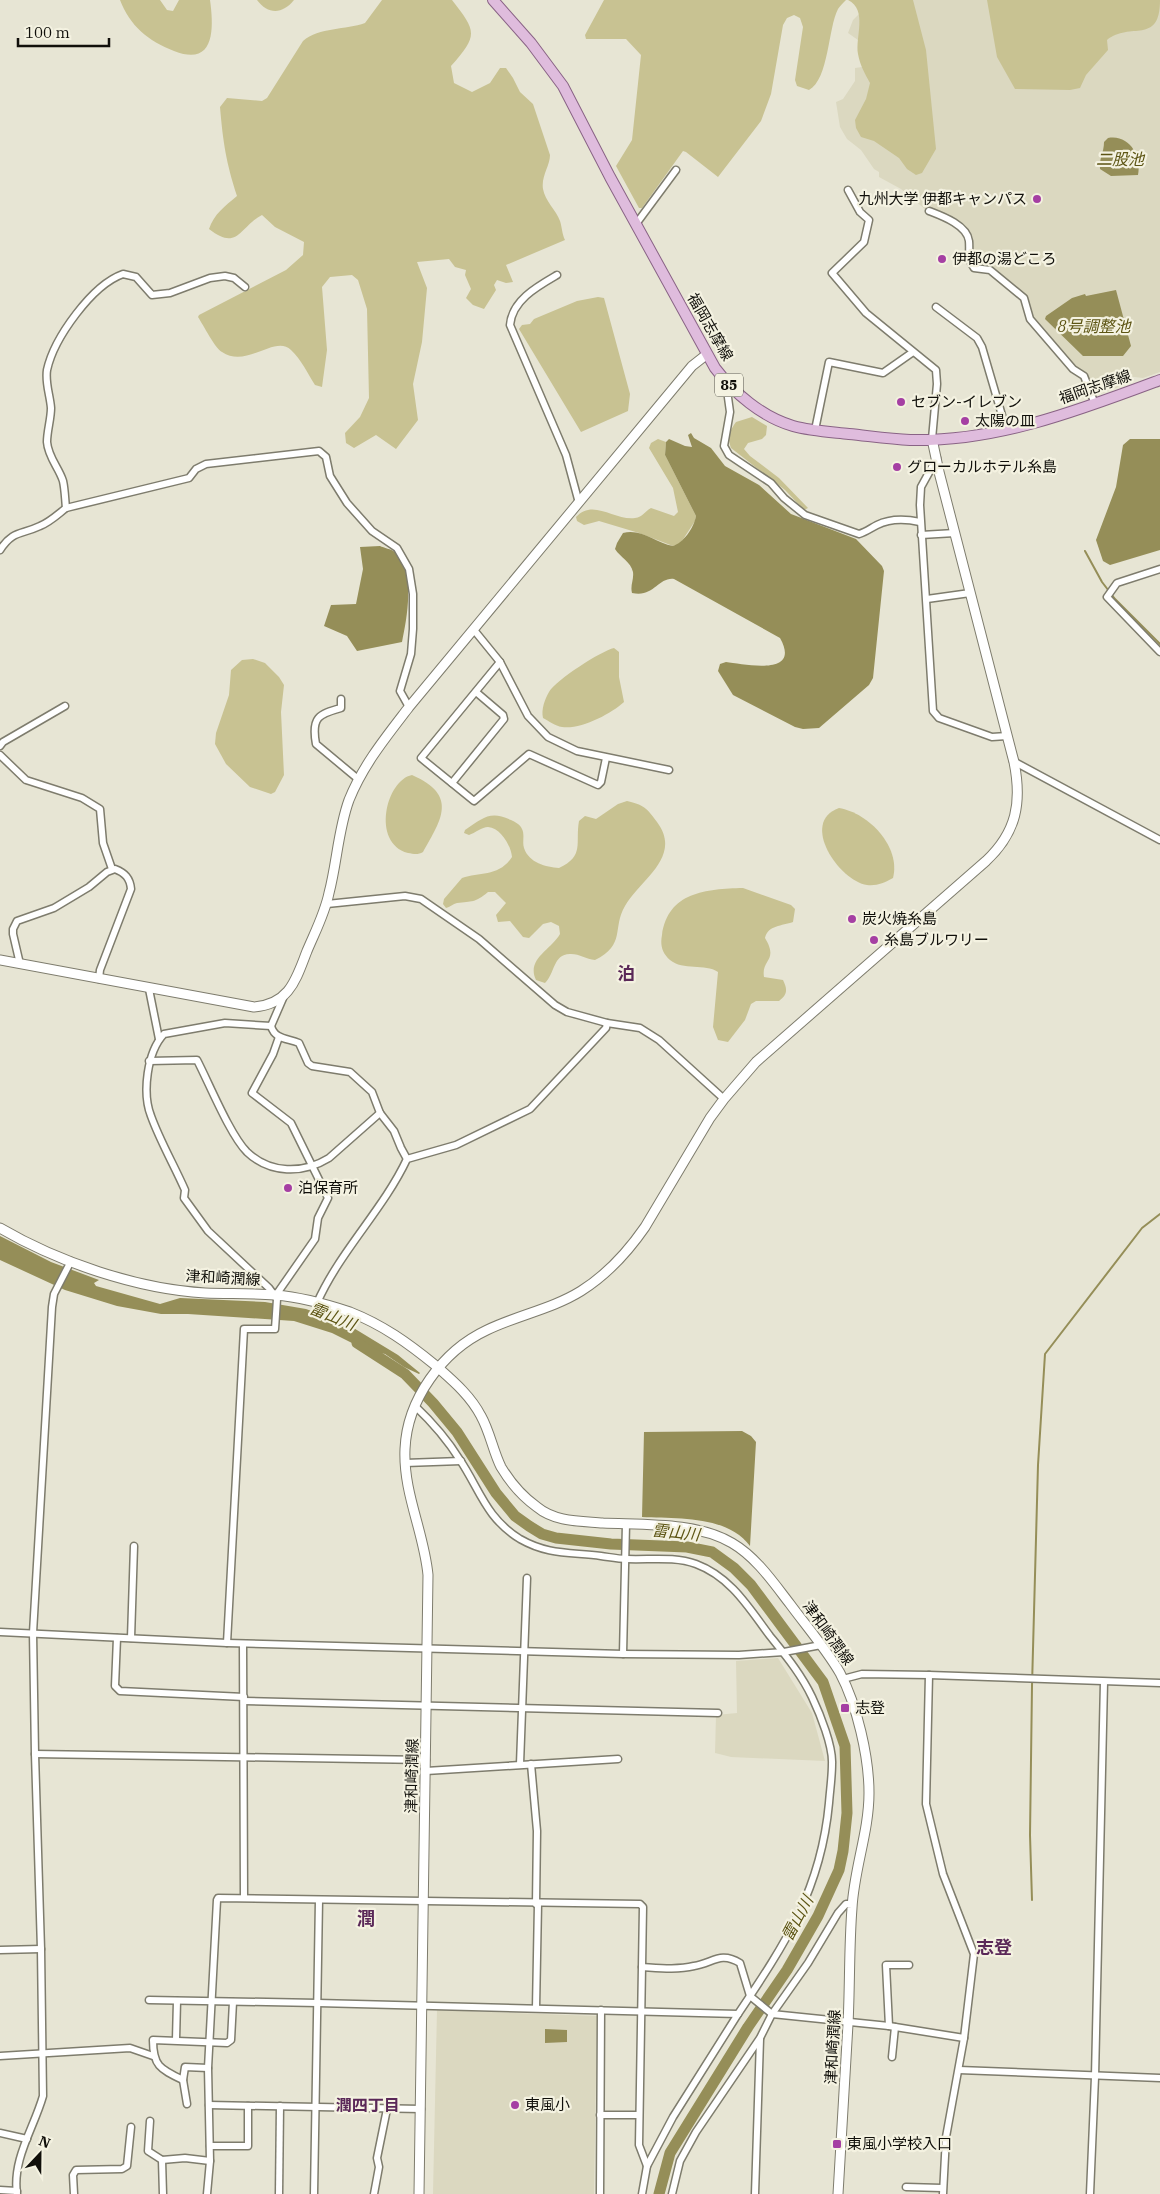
<svg xmlns="http://www.w3.org/2000/svg" width="1160" height="2194" font-family="'IBM Plex Serif','Noto Sans JP',serif">
	<style>
		.built { fill: #dbd8c0 }
		.green { fill: #c8c292 }
		.water { fill: #958e58 }
		.lines { fill: none; stroke-linecap: round; stroke-linejoin: round }
		.stream { stroke: #958e58; stroke-width: 2 }
		.river { stroke: #958e58; stroke-width: 11 }
		.street-casing { stroke: #7e7c6d; stroke-width: 9 }
		.secondary-casing { stroke: #7e7c6d; stroke-width: 11 }
		.primary-casing { stroke: #896385; stroke-width: 12 }
		.street { stroke: #fff; stroke-width: 6 }
		.secondary { stroke: #fff; stroke-width: 9 }
		.primary { stroke: #dfbcdd; stroke-width: 10 }
		.poi-dot { fill: #a53fa3; stroke: #f4f2e1; stroke-width: 2 }
		.labels { text-anchor: middle; stroke-width: 4.5; stroke-linejoin: round; paint-order: stroke }
		.shield { fill: #f4f2e1; stroke: #54534a; stroke-width: 1 }
		.shield-label { font-size: 14px; font-weight: bold; fill: #100f0a }
		.poi-label { font-size: 15px; fill: #100f0a; stroke: #f4f2e1; text-anchor: start }
		.street-label { font-size: 15px; fill: #100f0a; stroke: #f4f2e1 }
		.water-label { font-size: 16px; font-style: italic; fill: #5d5514; stroke: #f4f2e1 }
		.neighbourhood-label { font-size: 16px; font-weight: bold; fill: #5a2858; stroke: #f4f2e1 }
		.quarter-label { font-size: 18px; font-weight: bold; fill: #5a2858; stroke: #f4f2e1 }
	</style>
	<rect width="100%" height="100%" fill="#e7e5d4"/>
	<g class="built">
		<path d="M879,0H1160V372L1143,378L1126,376L1124,385L1089,398L1090,395L1084,380L1080,376L1081,370L1075,367L1062,353L1050,336L1033,317L1028,300L1024,293L1004,279L975,266L972,259L973,238L970,233L959,222L949,217L930,207L926,210L901,189L879,177V172L874,169L861,150L847,139L840,127L836,102L843,99L855,81V68L862,67L867,42L858,40L848,33L853,20L862,11Z"/>
		<path d="M778,1658L812,1713L825,1761L731,1757L715,1753L716,1715L737,1713L736,1661Z"/>
		<path d="M437,2010L597,2016L594,2194H433Z"/>
	</g>
	<g class="green">
		<path d="M120,0H160L167,10L173,11L179,0H210C214,29 215,67 174,51C148,41 130,26 120,0Z"/>
		<path d="M257,0H294C283,14 268,15 257,0Z"/>
		<path d="M382,0H452C477,32 478,35 451,66L454,83L472,92L490,83L500,68H506L513,78L520,92L533,104L550,155C550,166 541,176 543,189C545,201 556,210 560,221C562,227 562,234 565,240L506,265L513,282L506,283L497,280L494,285L496,290L484,309L473,305L466,298L471,289L465,275L466,270L455,267L449,259L417,262L427,288L422,342L413,384L418,420L396,449L376,435L354,448L346,443L345,433L360,417L369,398L367,309L358,280L352,275L330,277L322,287L327,350L322,387L315,385C308,374 301,359 291,350C275,334 247,369 222,352C214,347 204,326 198,317L199,315L286,270L303,255L304,242L275,227L262,215C240,226 238,252 209,229C214,214 225,206 237,196C226,162 223,142 220,107L227,98L262,101L267,98L303,41C319,27 346,30 365,23Z"/>
		<path d="M604,0H846C843,3 840,6 838,9C828,28 829,79 809,90L797,86L795,80L803,27L800,18L794,15L787,18L783,25L771,94L761,121L718,177L686,152L683,151L642,208H639L616,166L632,140L641,55L626,39H586L585,35Z"/>
		<path d="M848,0H913L926,50L936,149L922,173L916,175L907,169L899,158L874,141L861,137L856,128L855,120L866,99L870,83C865,74 860,65 858,54C855,37 868,10 848,0Z"/>
		<path d="M987,0H1160C1160,46 1130,21 1107,40L1108,50L1086,75L1080,88L1070,90L1015,89L997,57Z"/>
		<path d="M598,297L604,298L630,394L628,411L581,432L519,329L522,325L530,324L534,319L577,301Z"/>
		<path d="M752,417L767,426L766,435L762,439L748,443L744,449L750,456L779,478L808,508L804,510L785,490L731,448C727,438 730,430 736,422Z"/>
		<path d="M658,439L666,442L665,455L696,516L695,521L680,544L673,546L639,533L599,521L584,525L577,521L576,517C593,498 615,521 635,518C643,517 645,511 651,508L674,516L678,512L673,488L649,448L651,443Z"/>
		<path d="M614,648L619,652V677L624,702C611,714 580,730 562,727C555,726 549,721 543,718C541,709 545,699 549,692C556,680 601,651 614,648Z"/>
		<path d="M253,659L265,663L279,677L284,685L281,712L284,775L275,792L271,794L250,787L226,764L215,744L216,733L229,695L231,670L242,660Z"/>
		<path d="M412,775C458,795 442,819 423,852C418,855 414,854 408,853C371,843 386,780 412,775Z"/>
		<path d="M627,801C644,805 647,808 657,822C683,857 640,880 625,906C612,928 626,945 595,960C586,959 580,954 571,954C553,953 555,974 545,983L536,980C526,959 551,950 560,934L559,926L551,922L543,924L529,938L523,937L510,921L498,922L496,915L506,903L495,892H488C475,903 472,901 457,903C453,904 450,907 446,908L443,904L444,899L462,878C480,872 499,877 512,857C511,846 501,828 488,827C482,827 475,833 469,835L464,833L465,830C483,818 490,810 511,820C515,822 520,824 522,829C525,835 522,842 524,848C529,863 546,867 559,868C585,856 575,843 579,821L585,816L596,819L618,804Z"/>
		<path d="M839,808C869,813 901,847 893,878C884,883 877,886 867,885C839,881 799,822 839,808Z"/>
		<path d="M743,888L791,905L795,909L793,922C782,926 768,925 765,938C779,961 761,959 764,977L783,980C788,990 787,995 779,1001H756L751,1004L745,1020L728,1042L718,1040L713,1027L718,972C705,963 683,971 670,960C662,953 660,945 662,935C668,892 706,889 743,888Z"/>
	</g>
	<g class="water">
		<path d="M1108,138C1129,134 1142,156 1138,175L1111,176L1100,169C1099,158 1104,153 1104,142Z"/>
		<path d="M1116,290L1131,346L1123,356H1083L1045,319L1046,316L1072,298L1085,294L1086,296Z"/>
		<path d="M691,433L694,438L711,448L725,466L759,485L791,514L856,539L882,566L884,571L873,678L869,685L819,728L803,729L795,727L733,695L718,671L720,664L726,662C744,664 802,677 780,638L674,579C658,577 654,598 632,593C630,585 634,580 633,572C631,562 620,557 615,549L617,543L623,533C641,528 656,543 673,546C683,543 694,528 696,516L665,455L666,442L669,439L685,446L692,447L688,435Z"/>
		<path d="M1130,439H1160V550L1110,565L1103,561L1096,540L1116,487L1123,445Z"/>
		<path d="M380,546C384,548 391,549 395,552C416,572 407,618 402,642L357,651L347,636L324,626L331,605L356,604L363,569L360,547Z"/>
		<path d="M0,1236L51,1262L99,1280L94,1283L96,1286L160,1304L180,1298L265,1302L306,1309L347,1324L398,1355L420,1373L419,1374L404,1367L385,1354L364,1349L332,1333L294,1321L188,1314H161L117,1306L65,1290L0,1260Z"/>
		<path d="M742,1431L751,1436L756,1442L750,1546C727,1515 677,1519 642,1517L644,1432Z"/>
		<path d="M545,2029L567,2030V2042L545,2043Z"/>
	</g>
	<g class="lines">
		<g class="stream">
			<path d="M1085,551L1102,582L1115,599L1160,644"/>
			<path d="M1032,1900L1030,1835L1032,1686L1038,1465L1045,1354L1142,1228L1160,1214"/>
		</g>
		<path class="river" d="M357,1343L405,1374L433,1403L457,1432L496,1493L515,1516L529,1526L542,1534L556,1538L611,1544L687,1547L712,1552L734,1568L751,1585L823,1682L845,1746L847,1813L843,1851L839,1870L818,1916L787,1970L748,2027L670,2153L659,2194"/>
		<g class="street-casing">
			<g id="street">
				<path d="M848,190L860,212L869,220L864,242L832,273L866,313L936,370L937,384L932,439"/>
				<path d="M929,211C942,216 967,225 969,241C970,252 967,259 974,268L990,270L1024,298L1030,319L1073,369L1084,376L1095,404"/>
				<path d="M636,224L676,170"/>
				<path d="M557,275C538,286 512,300 510,325L566,455L579,503"/>
				<path d="M936,307L977,338L982,347L1006,429"/>
				<path d="M726,383L730,412L724,446L729,455L771,483L784,498L805,515L859,534C866,532 871,528 877,525C891,518 906,519 920,522"/>
				<path d="M815,430L829,362L883,373L913,352"/>
				<path d="M937,458L921,487L920,505L933,711L939,718L992,737L1007,736"/>
				<path d="M66,508C65,499 65,490 63,481C59,468 48,457 47,442C47,431 51,419 51,408C50,395 45,383 47,370C54,338 92,285 123,274L136,277L152,295L170,293L210,278L225,276L234,278L245,287"/>
				<path d="M921,535L955,533"/>
				<path d="M0,550C13,530 21,535 40,526C50,522 57,515 66,508L189,478L196,469L206,464L319,451L326,457L330,476L347,503L372,531L397,548L409,569L413,594V629L411,654L400,691L409,707"/>
				<path d="M1160,569L1117,583L1107,597L1160,652"/>
				<path d="M927,599L970,593"/>
				<path d="M474,630L500,662L528,716L548,737L577,751L669,770"/>
				<path d="M500,662L421,758L474,801L529,754L598,785L601,782L606,758"/>
				<path d="M341,699V708C319,714 311,717 316,744L358,779"/>
				<path d="M0,746L3,742L65,706"/>
				<path d="M0,755L26,780L82,798L100,809L103,843L112,869"/>
				<path d="M1013,761L1160,840"/>
				<path d="M452,783L504,719L503,715L476,692"/>
				<path d="M327,904L405,896L421,899L479,939L555,1005L567,1012L607,1023L640,1028L659,1040L724,1099"/>
				<path d="M20,964L13,934V929L17,921L54,908L89,887L107,872L115,869C125,873 130,878 131,889L100,970L99,979"/>
				<path d="M149,989L159,1039"/>
				<path d="M271,1026C275,1040 288,1038 299,1043L308,1063L312,1066L350,1072L372,1092L380,1113L394,1131L401,1148L407,1159"/>
				<path d="M271,1026L284,996"/>
				<path d="M149,1061L197,1060C209,1083 230,1135 247,1152C270,1174 303,1174 329,1158L380,1113"/>
				<path d="M276,1295L315,1239L318,1218L328,1198L291,1123L252,1093L273,1054L279,1037"/>
				<path d="M317,1303C340,1251 383,1210 407,1159L456,1145L530,1109L606,1028L607,1023"/>
				<path d="M405,1463L461,1461"/>
				<path d="M0,1632L227,1643L623,1654L739,1655L784,1652L821,1645"/>
				<path d="M117,1638L115,1686L120,1691L244,1697"/>
				<path d="M131,1638L134,1546"/>
				<path d="M227,1643L244,1329H275L277,1299L269,1288L208,1231L184,1198L185,1190C174,1165 160,1141 151,1116C142,1093 147,1052 164,1034L225,1023L271,1026"/>
				<path d="M243,1644L244,1897"/>
				<path d="M623,1654L626,1524"/>
				<path d="M929,1675L926,1804L943,1874L974,1954L964,2038L946,2137L943,2194"/>
				<path d="M843,1679L862,1674L929,1675L1160,1683"/>
				<path d="M244,1701L718,1713"/>
				<path d="M35,1754L426,1760"/>
				<path d="M520,1764L527,1578"/>
				<path d="M531,1764L537,1831L536,1904"/>
				<path d="M426,1771L618,1759"/>
				<path d="M0,1950L41,1949"/>
				<path d="M642,1967C659,1968 677,1970 694,1966C713,1963 720,1951 740,1963L750,1996L772,2014L889,2026L964,2038"/>
				<path d="M149,2000L318,2003L738,2014C785,1944 821,1890 829,1803C830,1790 832,1777 832,1764C833,1746 820,1714 812,1697C801,1674 786,1656 770,1636C749,1608 731,1577 696,1564C674,1556 650,1560 627,1559C618,1559 609,1557 601,1556C570,1552 548,1555 520,1539C486,1518 480,1490 460,1460C447,1439 433,1423 415,1406"/>
				<path d="M536,2008L538,1904"/>
				<path d="M889,2026L886,1965H909"/>
				<path d="M176,2040L177,2001"/>
				<path d="M0,2056L130,2048L153,2056"/>
				<path d="M892,2057L895,2027"/>
				<path d="M959,2070L1160,2078"/>
				<path d="M183,2080C160,2069 153,2066 153,2040L227,2043L231,2040L233,2002"/>
				<path d="M187,2104L183,2080L185,2067L208,2068"/>
				<path d="M209,2105L421,2109"/>
				<path d="M600,2115H639"/>
				<path d="M150,2121L148,2151L162,2160L163,2194"/>
				<path d="M0,2133L27,2139"/>
				<path d="M210,2146H248V2106"/>
				<path d="M162,2160L185,2158L210,2161"/>
				<path d="M647,2166L673,2117L738,2014"/>
				<path d="M906,2187L942,2188"/>
				<path d="M0,2190L17,2191"/>
				<path d="M17,2194C12,2159 34,2128 43,2096L41,1949L35,1754L33,1633L52,1307L54,1294L71,1261"/>
				<path d="M74,2194L73,2175L76,2170L122,2169L127,2166L131,2127"/>
				<path d="M207,2194L210,2161L208,2068L217,1900L218,1898L640,1904L643,1907L639,2145L647,2166L642,2194"/>
				<path d="M279,2194L280,2106"/>
				<path d="M314,2194L319,1900"/>
				<path d="M374,2194L379,2167L377,2158L387,2109"/>
				<path d="M600,2194L601,2010"/>
				<path d="M672,2194L680,2161L696,2132L760,2038L772,2014L808,1963L838,1913L846,1904H852"/>
				<path d="M755,2194L760,2039"/>
				<path d="M1090,2194L1095,2077L1104,1682"/>
			</g>
		</g>
		<g class="secondary-casing">
			<g id="secondary">
				<path d="M0,960L254,1007C290,1004 296,979 307,951C315,932 325,913 329,893C337,863 338,830 349,800C363,765 386,737 409,707L692,366L706,355"/>
				<path d="M0,1228C58,1262 137,1289 205,1293C228,1294 252,1293 275,1295C300,1297 326,1304 350,1312C383,1325 408,1343 435,1365C453,1381 470,1395 481,1416C490,1432 493,1451 501,1467C510,1482 523,1497 537,1507C555,1522 580,1521 603,1523C643,1525 697,1522 732,1543C756,1557 773,1582 790,1604C807,1627 826,1649 840,1673C857,1705 869,1757 869,1793C869,1832 854,1869 852,1908C849,1946 850,1985 848,2024C845,2081 841,2137 838,2194"/>
				<path d="M419,2194L428,1575C424,1532 403,1493 405,1449C407,1400 442,1351 487,1330C518,1315 552,1309 581,1291C608,1274 627,1253 645,1227L710,1118L724,1099L756,1062L986,861C1017,832 1022,802 1014,762L939,472L932,439"/>
			</g>
		</g>
		<g class="primary-casing">
			<path id="primary" d="M493,0L531,43L563,86L610,177L715,368C734,393 762,417 793,426C811,431 831,432 849,434C869,436 890,439 910,440C997,442 1080,410 1160,380"/>
		</g>
		<use href="#street" class="street"/>
		<use href="#secondary" class="secondary"/>
		<use href="#primary" class="primary"/>
	</g>
	<g class="poi-dot">
		<circle cx="1037" cy="199" r="5"/>
		<circle cx="942" cy="259" r="5"/>
		<circle cx="901" cy="402" r="5"/>
		<circle cx="965" cy="421" r="5"/>
		<circle cx="897" cy="467" r="5"/>
		<circle cx="852" cy="919" r="5"/>
		<circle cx="874" cy="940" r="5"/>
		<circle cx="288" cy="1188" r="5"/>
		<rect x="840" y="1703" width="10" height="10" rx="2.5"/>
		<circle cx="515" cy="2105" r="5"/>
		<rect x="832" y="2139" width="10" height="10" rx="2.5"/>
	</g>
	<g class="labels">
		<rect class="shield" x="715" y="373.5" width="28" height="23" rx="4"/>
		<g class="shield-label">
			<text x="729" y="390">85</text>
		</g>
		<g class="poi-label">
			<text x="1027" y="204" text-anchor="end">九州大学 伊都キャンパス</text>
			<text x="952" y="264">伊都の湯どころ</text>
			<text x="911" y="407">セブン-イレブン</text>
			<text x="975" y="426">太陽の皿</text>
			<text x="907" y="472">グローカルホテル糸島</text>
			<text x="862" y="924">炭火焼糸島</text>
			<text x="884" y="945">糸島ブルワリー</text>
			<text x="298" y="1193">泊保育所</text>
			<text x="855" y="1713">志登</text>
			<text x="525" y="2110">東風小</text>
			<text x="847" y="2149">東風小学校入口</text>
		</g>
		<g class="street-label">
			<text transform="translate(710 327) rotate(60)" y="5">福岡志摩線</text>
			<text transform="translate(1095 387) rotate(-19)" y="5">福岡志摩線</text>
			<text transform="translate(223 1278) rotate(3)" y="5">津和崎潤線</text>
			<text transform="translate(828 1633) rotate(54)" y="5">津和崎潤線</text>
			<text transform="translate(412 1776) rotate(-89)" y="5">津和崎潤線</text>
			<text transform="translate(833 2047) rotate(-87)" y="5">津和崎潤線</text>
		</g>
		<g class="water-label">
			<text x="1120" y="165">二股池</text>
			<text x="1094" y="332">8号調整池</text>
			<text transform="translate(333 1316) rotate(22)" y="6">雷山川</text>
			<text transform="translate(676 1532) rotate(6)" y="6">雷山川</text>
			<text transform="translate(797 1918) rotate(-62)" y="6">雷山川</text>
		</g>
		<g class="neighbourhood-label">
			<text x="368" y="2111">潤四丁目</text>
		</g>
		<g class="quarter-label">
			<text x="626" y="980">泊</text>
			<text x="366" y="1925">潤</text>
			<text x="994" y="1954">志登</text>
		</g>
	</g>
	<g transform="translate(40 2154) rotate(22)" stroke="#f4f2e1" stroke-width="4" paint-order="stroke">
	<path d="M0-4L9 19L0 12L-9 19Z" fill="#100f0a"/>
	<text y="-8" font-size="14" font-weight="bold" text-anchor="middle" fill="#100f0a">N</text>
	</g>
	<path d="M18 38v8h91v-8" fill="none" stroke="#100f0a" stroke-width="2.5"/>
	<text x="25" y="38" font-size="15" fill="#100f0a" stroke="#f4f2e1" stroke-width="4" paint-order="stroke">100 m</text>
</svg>
